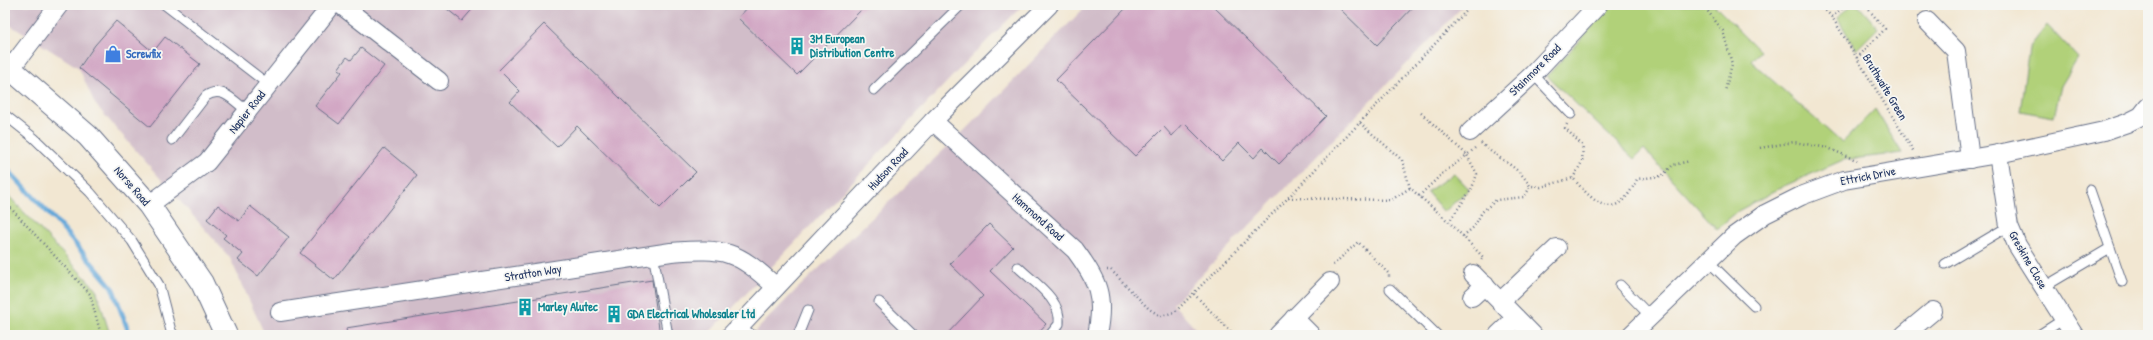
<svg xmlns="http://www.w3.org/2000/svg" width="2153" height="340" font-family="'Patrick Hand',sans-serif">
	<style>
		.industrial { fill: #d1bdc9 }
		.green { fill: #b1d179; stroke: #66806c }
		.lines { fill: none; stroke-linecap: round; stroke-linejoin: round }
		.stream { stroke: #64a7d9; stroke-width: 5 }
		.building { fill: #d2a7c4 }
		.service-casing { stroke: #666f87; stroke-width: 11 }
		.minor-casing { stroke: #666f87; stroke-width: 20 }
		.tertiary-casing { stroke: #666f87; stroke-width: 24 }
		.path { stroke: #666f87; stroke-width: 2.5; stroke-dasharray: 1 3; stroke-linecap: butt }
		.service { stroke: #fff; stroke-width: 9 }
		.minor { stroke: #fff; stroke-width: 18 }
		.tertiary { stroke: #fff; stroke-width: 22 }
		.labels { text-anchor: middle; stroke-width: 3.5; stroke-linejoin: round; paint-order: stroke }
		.culture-label { font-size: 12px; font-weight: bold; fill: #0d838f; stroke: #f6f6f2; text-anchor: start }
		.shop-label { font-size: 12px; font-weight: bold; fill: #366cbe; stroke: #f6f6f2; text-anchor: start }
		.street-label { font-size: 12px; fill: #1b2f5e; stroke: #f6f6f2 }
	</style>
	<rect width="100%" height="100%" fill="#f6f6f2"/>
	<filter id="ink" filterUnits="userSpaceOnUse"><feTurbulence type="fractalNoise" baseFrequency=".025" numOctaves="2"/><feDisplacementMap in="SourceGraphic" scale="8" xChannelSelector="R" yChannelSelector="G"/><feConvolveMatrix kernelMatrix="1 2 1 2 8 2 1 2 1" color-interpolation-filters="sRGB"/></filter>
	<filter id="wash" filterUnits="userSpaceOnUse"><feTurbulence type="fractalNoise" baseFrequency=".012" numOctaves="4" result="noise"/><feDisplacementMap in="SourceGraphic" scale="16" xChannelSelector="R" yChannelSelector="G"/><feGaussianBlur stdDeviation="0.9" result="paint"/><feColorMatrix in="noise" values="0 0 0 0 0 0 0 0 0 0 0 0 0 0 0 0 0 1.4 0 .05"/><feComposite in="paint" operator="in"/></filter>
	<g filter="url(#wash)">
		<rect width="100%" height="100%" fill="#f2e7d2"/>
		<g class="industrial">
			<path d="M5,5H1023L965,63L707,335H265L230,258L95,104L79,68L5,22Z"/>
			<path d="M1087,5H1464L1173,304L1201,335H752L794,292L968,127Z"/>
		</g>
		<g class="green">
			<path d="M1612,5H1714L1760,51L1751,61L1842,143L1875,109L1902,153L1843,160L1782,187L1738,211L1717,229L1644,149L1634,159L1547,76Z"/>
			<path d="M1852,5H1858L1878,28L1856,50L1837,17Z"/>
			<path d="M2047,25L2078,58L2061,86L2054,117L2020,111L2029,48Z"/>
			<path d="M1454,173L1469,189L1444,212L1427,192Z"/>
			<path d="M5,192L96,289L110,335H5Z"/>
		</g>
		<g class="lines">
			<path class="stream" d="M5,167L55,220L112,287L130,335"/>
		</g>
		<g id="blocks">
			<g class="building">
				<path d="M442,5H476L462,21Z"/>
				<path d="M750,5H866L797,75L738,18Z"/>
				<path d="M1129,5H1212L1326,116L1279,164L1263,148L1254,158L1239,143L1222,161L1184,123L1172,136L1164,127L1135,156L1056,80Z"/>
				<path d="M1336,5H1415L1377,45Z"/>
				<path d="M116,21L153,52L165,37L200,64L150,127L79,68L95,45Z"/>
				<path d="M544,24L696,172L660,208L577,126L557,147L510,102L520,91L499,70Z"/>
				<path d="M361,48L384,66L339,124L315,106L342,72L338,69L347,57L351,60Z"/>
				<path d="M384,148L417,175L334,280L300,253Z"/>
				<path d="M218,205L239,221L250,206L289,237L258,276L238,260L243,254L223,238L226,235L207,219Z"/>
				<path d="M989,224L1013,247L990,271L1046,324L1036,335H946L983,296L950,264Z"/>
				<path d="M652,280L660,335H347L346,328Z"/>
			</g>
		</g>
	</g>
	<g filter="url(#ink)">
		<use href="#blocks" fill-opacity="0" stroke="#666f87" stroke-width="1"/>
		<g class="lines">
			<g class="service-casing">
				<g id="service">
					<path d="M165,5L269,85"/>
					<path d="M1533,74L1571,114"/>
					<path d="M874,90L961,5"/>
					<path d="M5,115L34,138L90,192L132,241L159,285L171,331L174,335"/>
					<path d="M172,140L206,96C222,85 234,101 248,112"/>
					<path d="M2090,190L2122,282"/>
					<path d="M653,254L668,335"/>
					<path d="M1707,260L1754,306"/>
					<path d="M1945,264L2009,226"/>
					<path d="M1018,267C1033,282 1062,299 1059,324L1050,335"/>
					<path d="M1620,285L1651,317"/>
					<path d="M2044,287L2110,248"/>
					<path d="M1390,289L1437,335"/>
					<path d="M879,302L913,335"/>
					<path d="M740,326L752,335"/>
					<path d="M798,335L808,310"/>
					<path d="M2039,335L2064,319"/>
				</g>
			</g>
			<g class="minor-casing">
				<g id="minor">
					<path d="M341,5L439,81"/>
					<path d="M1927,21L1956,51L1970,159"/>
					<path d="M11,68L59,5"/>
					<path d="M933,121L1075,250C1098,281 1105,296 1097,335"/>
					<path d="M1470,132L1533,74L1598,5"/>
					<path d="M1998,154L2009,226L2017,245L2074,335"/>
					<path d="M149,205L207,162L332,5"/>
					<path d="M1473,274L1533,335"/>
					<path d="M1472,297L1485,285"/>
					<path d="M1501,301L1557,248"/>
					<path d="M280,312L671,252C726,248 736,250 776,287"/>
					<path d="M1294,318L1311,335"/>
					<path d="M731,335L933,121L1049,5"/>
					<path d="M1278,335L1330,282"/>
					<path d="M1498,335L1516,318"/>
					<path d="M1631,335L1734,236L1765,214L1801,196L1844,180L1998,154L2104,131L2127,123L2141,116L2148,107"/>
					<path d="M1904,335L1933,311"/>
				</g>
			</g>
			<g class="tertiary-casing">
				<path id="tertiary" d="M5,64L88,136L149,205L202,283L226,335"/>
			</g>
			<g class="path">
				<path d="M1703,5L1723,31L1732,64L1725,91"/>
				<path d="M1820,5L1832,17L1914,152"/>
				<path d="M1832,17L1846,5"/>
				<path d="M1857,58L1885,29L1865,5"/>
				<path d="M1421,113L1467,155L1475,148"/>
				<path d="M1360,123L1402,160L1410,188L1449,222L1483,257L1481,260"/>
				<path d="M1567,124L1565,128L1583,146L1582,162L1573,178"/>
				<path d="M1481,143C1497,159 1518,165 1530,186"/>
				<path d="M1760,148L1794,142L1828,148L1858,161"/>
				<path d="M1419,196L1443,173L1467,155L1477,174L1472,188L1449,222"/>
				<path d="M1288,198L1391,200L1410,188"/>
				<path d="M5,202L90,294L101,335"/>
				<path d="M1463,236L1474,227L1482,212L1496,200L1524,197L1531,186L1541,187L1573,178C1597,207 1617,222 1637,179L1662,176L1673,165L1690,161"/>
				<path d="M1333,265L1358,242L1389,274V278"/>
				<path d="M1107,270H1111L1149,309L1161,316L1175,312L1288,198L1472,5"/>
				<path d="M1194,294L1234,335"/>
			</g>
			<use href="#service" class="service"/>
			<use href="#minor" class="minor"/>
			<use href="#tertiary" class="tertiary"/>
		</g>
	</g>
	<defs>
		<g id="building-bare" transform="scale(1.38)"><path d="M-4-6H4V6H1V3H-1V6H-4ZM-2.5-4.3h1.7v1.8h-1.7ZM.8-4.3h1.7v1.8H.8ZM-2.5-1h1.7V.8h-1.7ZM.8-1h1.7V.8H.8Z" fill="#0f9aa8" stroke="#f6f6f2" stroke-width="2.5" paint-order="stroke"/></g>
		<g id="shop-bare" transform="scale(1.38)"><path d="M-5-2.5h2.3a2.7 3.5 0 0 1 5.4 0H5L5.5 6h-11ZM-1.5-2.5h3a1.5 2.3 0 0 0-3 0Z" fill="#3f7fe0" stroke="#f6f6f2" stroke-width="2.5" paint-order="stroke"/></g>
	</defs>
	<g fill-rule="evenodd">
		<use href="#building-bare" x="797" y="46"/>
		<use href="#shop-bare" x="113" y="54"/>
		<use href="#building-bare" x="525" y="307"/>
		<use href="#building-bare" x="614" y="314"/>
	</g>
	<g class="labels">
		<g class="culture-label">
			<text x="810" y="43">3M European<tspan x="810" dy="14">Distribution Centre</tspan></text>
			<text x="538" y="311">Marley Alutec</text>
			<text x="627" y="318">GDA Electrical Wholesaler Ltd</text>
		</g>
		<g class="shop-label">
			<text x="126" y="58">Screwfix</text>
		</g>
		<g class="street-label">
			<text transform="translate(1535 70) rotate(-45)" y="4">Stainmore Road</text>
			<text transform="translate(1885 87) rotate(59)" y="4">Bruthwaite Green</text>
			<text transform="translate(247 112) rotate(-52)" y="4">Napier Road</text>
			<text transform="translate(888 169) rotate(-47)" y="4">Hudson Road</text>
			<text transform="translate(1868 176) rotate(-11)" y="4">Ettrick Drive</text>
			<text transform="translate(132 186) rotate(49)" y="4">Norse Road</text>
			<text transform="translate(1038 217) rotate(42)" y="4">Hammond Road</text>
			<text transform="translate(2028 260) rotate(60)" y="4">Greskine Close</text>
			<text transform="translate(533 273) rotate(-9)" y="4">Stratton Way</text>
		</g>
	</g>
	<rect width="2153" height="340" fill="none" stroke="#f6f6f2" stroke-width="20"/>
</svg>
